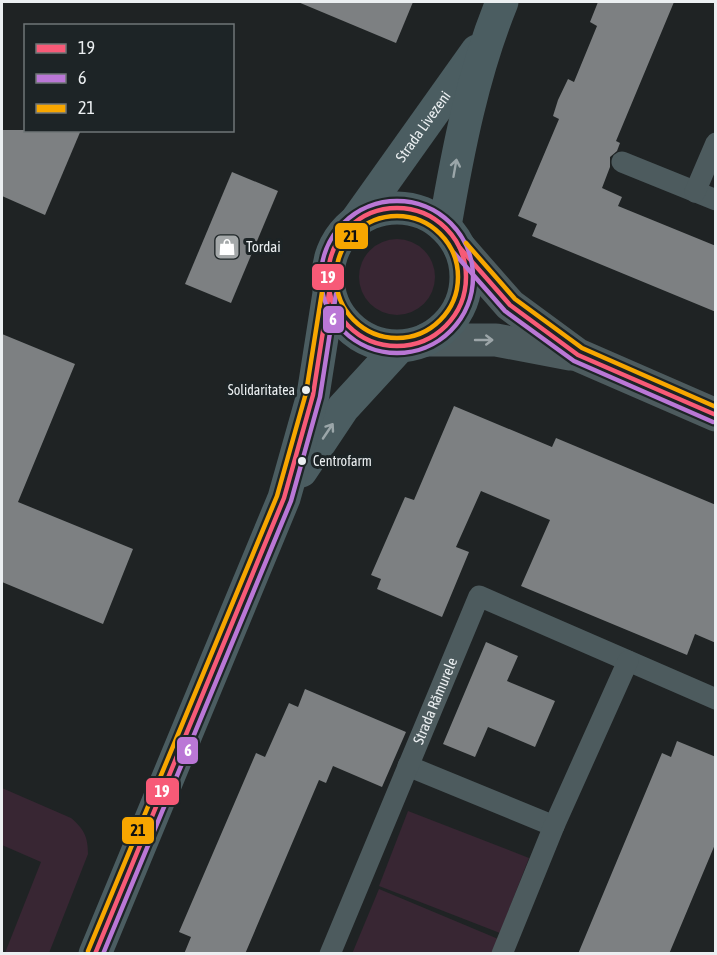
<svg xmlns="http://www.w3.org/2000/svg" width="717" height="955" font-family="'Asap Condensed',sans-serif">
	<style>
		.green { fill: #382633 }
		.building { fill: #7d8082 }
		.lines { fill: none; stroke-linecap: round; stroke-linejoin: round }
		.service { stroke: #4d5b5e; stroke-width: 21 }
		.tertiary { stroke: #4d5b5e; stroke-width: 33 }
		.secondary { stroke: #4b5d61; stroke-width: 33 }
		.bus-1-casing { stroke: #1d2426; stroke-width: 9 }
		.bus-2-casing { stroke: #1d2426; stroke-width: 9 }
		.bus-3-casing { stroke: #1d2426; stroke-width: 9 }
		.bus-1 { stroke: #f75a77; stroke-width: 4.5 }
		.bus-2 { stroke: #ba77d6; stroke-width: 4.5 }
		.bus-3 { stroke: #f7a600; stroke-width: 4.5 }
		.oneway { stroke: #9ba6a9 }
		.oneway2 { stroke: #9ca5a8 }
		.bus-dot { fill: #ebeff1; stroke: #1d2426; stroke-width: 2 }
		.labels { text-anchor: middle; stroke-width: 6; stroke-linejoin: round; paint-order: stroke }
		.bus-label { font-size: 14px; fill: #ebeff1; stroke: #1d2426; text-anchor: end }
		.street-label { font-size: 15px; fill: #ebeff1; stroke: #1d2426 }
		.poi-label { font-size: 15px; fill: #ebeff1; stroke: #1d2426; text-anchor: start }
		.line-badge { stroke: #1d2426; stroke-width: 2 }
		.badge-label { font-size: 16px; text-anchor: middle; font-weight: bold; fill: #fff }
		.pale-badge-label { font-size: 16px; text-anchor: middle; font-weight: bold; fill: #111 }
	</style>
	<rect width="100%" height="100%" fill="#1f2324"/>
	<g class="green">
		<circle cx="397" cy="277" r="38"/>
		<path d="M2,788L71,818C84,829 88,837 88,854L49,953H5L41,862L2,845Z"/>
		<path d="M408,811L529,858L500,933L379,886Z"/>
		<path d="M379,889L503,941L498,953L352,954Z"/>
	</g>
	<g class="building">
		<path d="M298,2H413L396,43Z"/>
		<path d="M598,2H674L616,141L620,143L617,151L610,157V167L602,188L622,197L618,206L716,246V312L532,236L537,224L518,216L559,119L553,116L558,100L568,79L574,82L597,26L590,22Z"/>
		<path d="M2,130H81L45,215L2,196Z"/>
		<path d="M232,172L278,191L231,303L185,284Z"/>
		<path d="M2,334L75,364L18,502L133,549L103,624L2,582Z"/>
		<path d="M454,406L552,447L556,438L716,505V643L695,634L687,655L521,586L550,520L481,491L456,547L469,552L442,617L377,589L381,579L371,575L405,497L414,500Z"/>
		<path d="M486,642L518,656L507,681L555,701L535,747L488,727L475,757L443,744Z"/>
		<path d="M305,689L406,732L382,787L333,766L326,783L319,780L245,954H184L191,937L179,932L256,753L265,757L289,703L298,707Z"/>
		<path d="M677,741L716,757V842L669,954H578L662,753L671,757Z"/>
	</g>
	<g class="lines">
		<g class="service">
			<path d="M622,162L716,200"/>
			<path d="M695,192L716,143"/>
			<path d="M408,766L554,826"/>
			<path id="s1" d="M330,954L479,596L716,699"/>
			<path d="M502,954L554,826L628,661"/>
		</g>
		<g class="tertiary">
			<path d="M460,248L510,305L578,355L716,415"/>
			<path d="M426,340H496L570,354"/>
		</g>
		<g class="secondary">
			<circle cx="397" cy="277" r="69"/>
			<path id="s2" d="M356,221L477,51"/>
			<path d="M445,226C458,150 473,73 502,2"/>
			<path d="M301,471L343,408L399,347"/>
			<path d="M95,954L284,498L313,395L329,293"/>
		</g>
		<g class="bus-1-casing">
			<g id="bus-1">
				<circle cx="397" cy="277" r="69"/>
				<path d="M460,248L510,305L578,355L716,415"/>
				<path d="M95,954L284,498L313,395L329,293"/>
			</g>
		</g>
		<g class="bus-2-casing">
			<g id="bus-2">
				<circle cx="397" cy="277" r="76"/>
				<path d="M454,253L505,311L574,361L713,422"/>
				<path d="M103,954L291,501L320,397L336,294"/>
			</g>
		</g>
		<g class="bus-3-casing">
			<g id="bus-3">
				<circle cx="397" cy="277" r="61"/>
				<path d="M466,243L515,299L582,348L716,407"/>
				<path d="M88,951L277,496L306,393L322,292"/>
			</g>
		</g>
		<use href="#bus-1" class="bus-1"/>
		<use href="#bus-2" class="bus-2"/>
		<use href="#bus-3" class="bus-3"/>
	</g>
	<defs><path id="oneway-shaft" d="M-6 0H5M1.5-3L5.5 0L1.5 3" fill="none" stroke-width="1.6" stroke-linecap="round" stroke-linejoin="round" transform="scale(1.5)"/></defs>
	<g class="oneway">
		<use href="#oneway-shaft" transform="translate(455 168) rotate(-80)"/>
		<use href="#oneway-shaft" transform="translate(328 431) rotate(-56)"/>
	</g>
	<use class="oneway2" href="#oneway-shaft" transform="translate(484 340)"/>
	<defs>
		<g id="shop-square" transform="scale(1.35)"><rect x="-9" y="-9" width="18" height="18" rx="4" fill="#a4a8a9" stroke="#1d2426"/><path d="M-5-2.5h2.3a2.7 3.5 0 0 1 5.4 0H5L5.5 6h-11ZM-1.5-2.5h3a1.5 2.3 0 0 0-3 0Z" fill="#fff"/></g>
	</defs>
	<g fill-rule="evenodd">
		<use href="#shop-square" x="227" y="247"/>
	</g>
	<g class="bus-dot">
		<circle cx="306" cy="390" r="5"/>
		<circle cx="302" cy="461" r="5"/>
	</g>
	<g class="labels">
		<g class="bus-label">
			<text x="295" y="395">Solidaritatea</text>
			<text x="313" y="466" text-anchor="start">Centrofarm</text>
		</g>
		<g class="street-label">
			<text dy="5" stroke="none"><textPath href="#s2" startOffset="116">Strada Livezeni</textPath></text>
			<text dy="5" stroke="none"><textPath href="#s1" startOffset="274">Strada Rămurele</textPath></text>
		</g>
		<g class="poi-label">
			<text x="246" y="252">Tordai</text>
		</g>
	</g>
	<g class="line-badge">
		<rect x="334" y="222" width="35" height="28" rx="6" fill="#f7a600"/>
		<rect x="311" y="263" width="34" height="28" rx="6" fill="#f75a77"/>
		<rect x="322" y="305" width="23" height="29" rx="6" fill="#ba77d6"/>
		<rect x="176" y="736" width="23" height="29" rx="6" fill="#ba77d6"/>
		<rect x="145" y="777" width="35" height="29" rx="6" fill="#f75a77"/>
		<rect x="121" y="816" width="34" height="29" rx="6" fill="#f7a600"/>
	</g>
	<g class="badge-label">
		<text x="328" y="283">19</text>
		<text x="333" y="325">6</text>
		<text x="188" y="756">6</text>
		<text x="162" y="797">19</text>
	</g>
	<g class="pale-badge-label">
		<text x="351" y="242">21</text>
		<text x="138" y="836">21</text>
	</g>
	<rect width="717" height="955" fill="none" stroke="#ebeff1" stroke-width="6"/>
	<rect x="24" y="24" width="210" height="108" fill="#1d2426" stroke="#6f7577" stroke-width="1.5"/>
	<rect x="36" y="44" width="30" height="9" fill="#f75a77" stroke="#6f7577" stroke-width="1.5"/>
	<text x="78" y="54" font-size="18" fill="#ebeff1">19</text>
	<rect x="36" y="74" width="30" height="9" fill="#ba77d6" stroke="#6f7577" stroke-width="1.5"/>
	<text x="78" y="84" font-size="18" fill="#ebeff1">6</text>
	<rect x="36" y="104" width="30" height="9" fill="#f7a600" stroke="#6f7577" stroke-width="1.5"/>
	<text x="78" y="114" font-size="18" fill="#ebeff1">21</text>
</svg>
